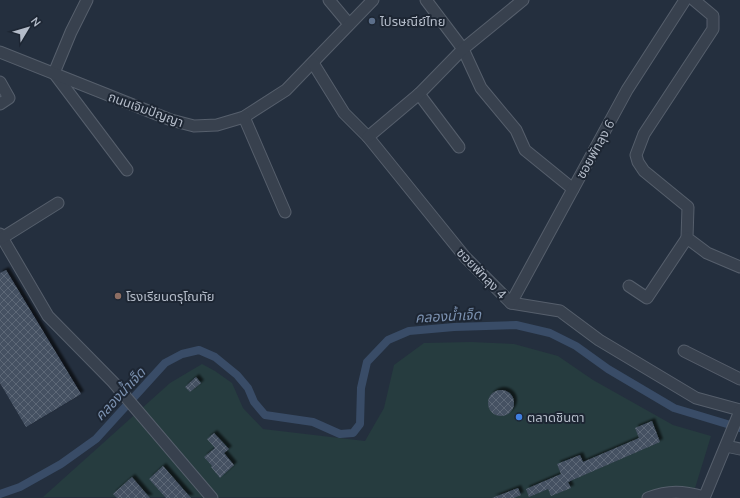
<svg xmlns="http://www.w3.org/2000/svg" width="740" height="498" font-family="'Nunito Sans','Noto Sans Thai',sans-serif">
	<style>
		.park { fill: #263c3f }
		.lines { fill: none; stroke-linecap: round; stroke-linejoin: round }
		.canal { stroke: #394c67; stroke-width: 8 }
		.building { fill: url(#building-cross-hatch); filter: url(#shadow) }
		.minor-casing { stroke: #565f6c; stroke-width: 13 }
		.minor { stroke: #38414e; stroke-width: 11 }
		.service-dot { fill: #5c6f8a; stroke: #1d2633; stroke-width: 1.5 }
		.education-dot { fill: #8d6e63; stroke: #1d2633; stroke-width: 1.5 }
		.shop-dot { fill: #3f7fe0; stroke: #1d2633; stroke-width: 1.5 }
		.labels { text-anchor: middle; stroke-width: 4; stroke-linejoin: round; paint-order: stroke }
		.poi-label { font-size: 13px; fill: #b4bcc9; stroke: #1d2633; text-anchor: start }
		.street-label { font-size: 13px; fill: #b4bcc9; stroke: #1d2633 }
		.water-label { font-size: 14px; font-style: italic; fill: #7c92b1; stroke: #1d2633 }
	</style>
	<defs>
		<pattern id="building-cross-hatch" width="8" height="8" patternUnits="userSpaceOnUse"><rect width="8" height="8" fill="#455162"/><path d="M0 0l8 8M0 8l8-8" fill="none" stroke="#5d6877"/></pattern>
		<filter id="shadow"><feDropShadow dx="3" dy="-3" stdDeviation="1" flood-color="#0009"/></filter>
	</defs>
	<rect width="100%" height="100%" fill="#242f3e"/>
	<path class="park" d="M471,342L514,344L558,356L593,380L673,425L711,436L692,498L43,497L170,383L202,364L215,371L232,383L243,408L263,429L365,441L384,408L394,365L424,343Z"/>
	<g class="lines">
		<path class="canal" d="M0,494L20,487L61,464L96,439L165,363L182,354L199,350L215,357L237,375L248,388L254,402L265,415L313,422L340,434L353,433L360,424L361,388L367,362L388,340L409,331L454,327L516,325L550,333L576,346L608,369L674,408L740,428"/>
	</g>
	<g class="building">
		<path d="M6,270L81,394L26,427L0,383V273Z"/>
		<path d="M196,377L201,383L190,392L185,387Z"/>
		<circle cx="501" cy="403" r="13"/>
		<path d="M652,421L660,442L568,482L571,488L551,496L548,489L529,497L526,489L561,474L557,464L580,455L583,462L639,438L635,428Z"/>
		<path d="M214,433L229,449L224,453L234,465L220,478L211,467L212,466L204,457L215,448L207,439Z"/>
		<path d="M163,466L191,498H166L149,479Z"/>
		<path d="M132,477L150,498H117L113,494Z"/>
		<path d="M518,488L521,495L514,498H492Z"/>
	</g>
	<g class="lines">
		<g class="minor-casing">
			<g id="minor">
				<path d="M87,0L71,32L54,73L127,170"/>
				<path d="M329,0L349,24"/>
				<path d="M426,0L463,49L481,88L516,130L525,150L573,189"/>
				<path d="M694,0L713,16V29L644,134L636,155L638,162L644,171L688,207L687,238L707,253L740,267"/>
				<path d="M0,52L171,120L194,126L217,125L244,117L286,90L373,0"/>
				<path d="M313,63L344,113L368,137L465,257L511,303L560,311L599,340L696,398L740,410"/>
				<path d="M0,82L9,98L0,104"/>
				<path d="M419,94L459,147"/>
				<path d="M244,117L285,212"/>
				<path d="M368,137L419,94L463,49L523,0"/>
				<path d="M0,234L48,316L113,382L212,498"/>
				<path d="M2,238L58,203"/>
				<path d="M629,286L647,298L687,238"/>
				<path d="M511,303L627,90L685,0"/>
				<path d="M684,351L740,379"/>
				<path d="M726,446L740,449"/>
				<path d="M648,498C669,490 683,491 704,497"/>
				<path d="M704,498L740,411"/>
			</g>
		</g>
		<use href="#minor" class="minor"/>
	</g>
	<circle class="service-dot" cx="372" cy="21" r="4"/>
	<circle class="education-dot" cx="118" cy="296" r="4"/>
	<circle class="shop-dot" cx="519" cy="417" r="4"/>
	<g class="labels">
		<g class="poi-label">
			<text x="380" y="26">ไปรษณีย์ไทย</text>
			<text x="126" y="301">โรงเรียนดรุโณทัย</text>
			<text x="527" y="422">ตลาดชินตา</text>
		</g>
		<g class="street-label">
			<text transform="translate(146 109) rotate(20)" y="5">ถนนเจิมปัญญา</text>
			<text transform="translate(595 149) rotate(-61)" y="5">ซอยพัทลุง 6</text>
			<text transform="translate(482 273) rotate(46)" y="5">ซอยพัทลุง 4</text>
		</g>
		<g class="water-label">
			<text transform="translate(448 316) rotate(-3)" y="5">คลองน้ำเจ็ด</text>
			<text transform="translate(120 394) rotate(-47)" y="5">คลองน้ำเจ็ด</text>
		</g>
	</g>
	<g transform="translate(28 28) rotate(52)" stroke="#1d2633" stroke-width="3" paint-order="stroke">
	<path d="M0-3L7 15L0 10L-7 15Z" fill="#b4bcc9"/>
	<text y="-6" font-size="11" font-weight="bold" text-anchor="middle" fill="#b4bcc9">N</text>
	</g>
</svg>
